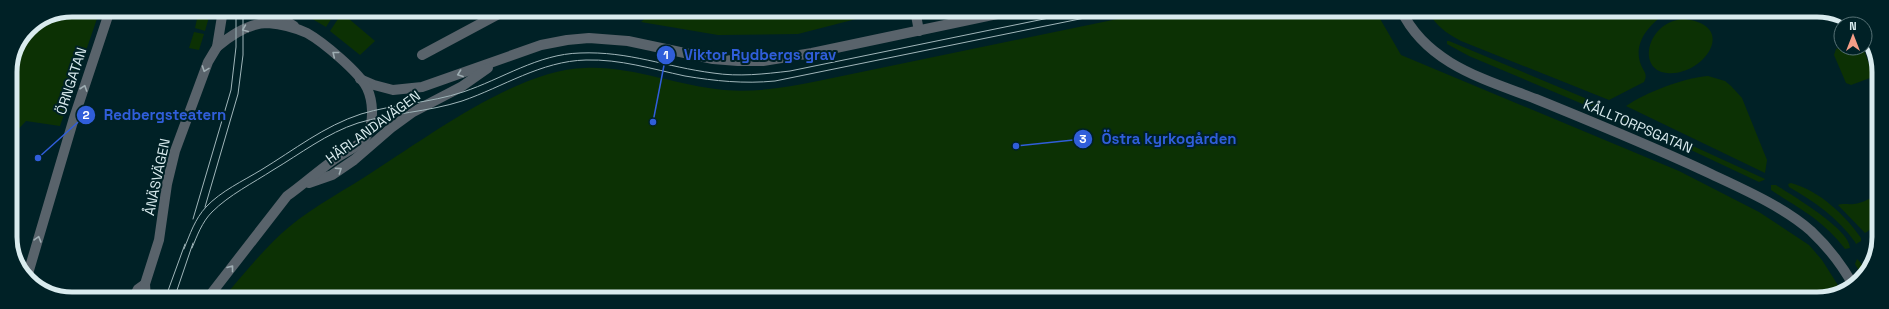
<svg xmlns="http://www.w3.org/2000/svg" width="1889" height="309" font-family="'Space Grotesk',sans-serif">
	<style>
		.green { fill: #0c3104 }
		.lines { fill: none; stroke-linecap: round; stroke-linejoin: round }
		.minor { stroke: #59636b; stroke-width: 10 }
		.tertiary { stroke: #59636b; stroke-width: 10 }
		.tram { stroke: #a0b6ba; stroke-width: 1 }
		.oneway { stroke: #9faeb3 }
		.labels { text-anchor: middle; stroke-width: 4; stroke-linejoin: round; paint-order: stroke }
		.street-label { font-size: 14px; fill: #d9ebee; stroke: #002126 }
		.rim { fill: none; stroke: #d9ebee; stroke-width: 5 }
		.leader { fill: none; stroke: #305eda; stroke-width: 1.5 }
		.callout-dot { fill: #305eda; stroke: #002126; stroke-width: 1.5 }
		.mark-label { font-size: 12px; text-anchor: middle; font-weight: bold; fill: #fff }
		.callout-label { font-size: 15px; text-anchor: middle; font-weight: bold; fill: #305eda; stroke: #002126; stroke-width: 4; stroke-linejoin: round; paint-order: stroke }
	</style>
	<rect width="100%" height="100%" fill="#002126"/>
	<g class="green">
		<path d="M72,10H100L60,126L26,121L11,137L10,72L28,28Z"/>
		<path d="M199,10H211L205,31L195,28Z"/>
		<path d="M297,10H337L326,27Z"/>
		<path d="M654,10H891L798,34L718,35L641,22Z"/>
		<path d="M1161,10H1375L1401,55L1679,171L1759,212L1809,245L1822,260L1841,290L1817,299H222C244,274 264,248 289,227C314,206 347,189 374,171C429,136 519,69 585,68C633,66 677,86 724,90C756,93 787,87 818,81Z"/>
		<path d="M1427,10H1636L1639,17L1656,10H1661L1662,16C1647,27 1633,45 1641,65C1644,72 1648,74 1644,82L1609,100L1461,41C1446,33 1436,26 1427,10Z"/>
		<path d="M342,13L375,41L360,55L330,31Z"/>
		<path d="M1684,19C1740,25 1703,77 1667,73C1636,70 1647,21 1684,19Z"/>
		<path d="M194,32L204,34L199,50L189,48Z"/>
		<path d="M1447,41H1449L1599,104L1592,106L1585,105L1469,56L1447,44Z"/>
		<path d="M1841,47L1863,48L1871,69L1870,78L1851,85L1846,83L1834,55L1836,49Z"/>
		<path d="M1708,76L1725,81L1731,86L1742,98L1767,160L1765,173L1626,106C1646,92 1684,78 1708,76Z"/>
		<path d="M1621,113L1765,179L1764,180L1759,182L1674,142L1625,121L1622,118Z"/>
		<path d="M1791,183C1820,191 1845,215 1861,238V241L1856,244L1855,242C1838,218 1814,201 1789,187L1788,184Z"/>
		<path d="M1771,185H1776C1791,195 1850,229 1850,248L1845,249C1823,220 1801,210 1771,190Z"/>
		<path d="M1878,193C1878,207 1880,225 1865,233L1838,205C1843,203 1849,205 1854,204C1863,203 1871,198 1878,193Z"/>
		<path d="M1857,259L1860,262L1865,270L1862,276L1855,264Z"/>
	</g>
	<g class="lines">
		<g class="minor">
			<path d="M915,10L919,31"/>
			<path d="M1401,10C1427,64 1484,79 1536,99C1595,123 1654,147 1711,174C1743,189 1784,207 1811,231C1828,247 1842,265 1853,285"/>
			<path d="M422,55L506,10"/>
			<path d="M27,277L74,118L110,10"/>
		</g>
		<g class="tertiary">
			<path d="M268,10L294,26"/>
			<path d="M360,79L374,85L393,90L422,87L541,45L567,40L589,38L628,41L713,59L738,61H763L812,53L1016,10"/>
			<path d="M309,183L332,175L354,160L391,128L413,112L461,87L488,68"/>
			<path d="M133,299L138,289L145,284"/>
			<path d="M146,299L145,284L159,240L167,184L175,151L208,62L217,47L223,10"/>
			<path d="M207,299L287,196C304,184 319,170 335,159C346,151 363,145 368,133C374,120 373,101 367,88C359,72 323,42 307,33C296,28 280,24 268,23C250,23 231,35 217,47"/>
		</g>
		<g class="tram">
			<path d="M205,207L238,94L243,55V10"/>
			<path d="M193,219L231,90L236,47V10"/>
			<path d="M192,248C197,236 202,222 212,212C229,195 253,183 273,170C300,154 327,133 358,123C391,113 428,112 462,101C503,87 541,61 586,60C620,59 652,69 685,76C715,81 744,84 775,81L1124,10"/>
			<path d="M184,249C190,234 195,219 206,207C221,191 243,181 261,170C294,150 324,126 361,114C394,104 430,103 463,92C502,79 538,54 580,53C629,51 666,67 713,73C739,77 764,74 790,71L1088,10"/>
			<path d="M165,299L185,244"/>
			<path d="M174,299L193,243"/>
		</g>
	</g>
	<defs><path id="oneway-chevron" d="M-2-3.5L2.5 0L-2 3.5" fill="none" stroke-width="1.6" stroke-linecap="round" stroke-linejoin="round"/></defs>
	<g class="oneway">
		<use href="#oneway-chevron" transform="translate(245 29) rotate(157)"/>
		<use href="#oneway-chevron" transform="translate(335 54) rotate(-141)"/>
		<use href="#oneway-chevron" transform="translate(205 69) rotate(110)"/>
		<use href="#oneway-chevron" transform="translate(460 74) rotate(160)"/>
		<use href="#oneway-chevron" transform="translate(84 88) rotate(-71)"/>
		<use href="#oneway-chevron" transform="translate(339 170) rotate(-34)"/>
		<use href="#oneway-chevron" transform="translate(38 239) rotate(-74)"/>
		<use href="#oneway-chevron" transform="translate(231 268) rotate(-52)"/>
	</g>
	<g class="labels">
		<g class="street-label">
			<text transform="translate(71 81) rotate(-72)" y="5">ÖRNGATAN</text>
			<text transform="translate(1638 126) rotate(23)" y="5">KÅLLTORPSGATAN</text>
			<text transform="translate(373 127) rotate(-36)" y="5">HÄRLANDAVÄGEN</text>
			<text transform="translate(157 177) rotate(-78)" y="5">ÅNÄSVÄGEN</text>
		</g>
	</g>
	<path d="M0 0H1889V309H0ZM72 17H1817A55 55 0 0 1 1872 72V237A55 55 0 0 1 1817 292H72A55 55 0 0 1 17 237V72A55 55 0 0 1 72 17Z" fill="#002126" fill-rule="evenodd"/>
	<path class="rim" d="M72 17H1817A55 55 0 0 1 1872 72V237A55 55 0 0 1 1817 292H72A55 55 0 0 1 17 237V72A55 55 0 0 1 72 17Z"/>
	<path class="leader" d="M653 122L666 55M38 158L86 115M1016 146L1083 139"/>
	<g class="callout-dot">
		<circle cx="653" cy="122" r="4"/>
		<circle cx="38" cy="158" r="4"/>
		<circle cx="1016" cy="146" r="4"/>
		<circle cx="666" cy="55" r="10"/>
		<circle cx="86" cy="115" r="10"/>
		<circle cx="1083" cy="139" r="10"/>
	</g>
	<g class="mark-label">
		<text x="666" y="59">1</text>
		<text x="86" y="119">2</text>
		<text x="1083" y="143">3</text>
	</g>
	<g class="callout-label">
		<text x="760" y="60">Viktor Rydbergs grav</text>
		<text x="165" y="120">Redbergsteatern</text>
		<text x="1169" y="144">Östra kyrkogården</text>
	</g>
	<g transform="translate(1853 36)"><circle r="19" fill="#002126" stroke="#577276"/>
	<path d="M0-3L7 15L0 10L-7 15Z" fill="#f49e87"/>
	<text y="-6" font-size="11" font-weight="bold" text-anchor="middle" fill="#d9ebee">N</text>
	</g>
</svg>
